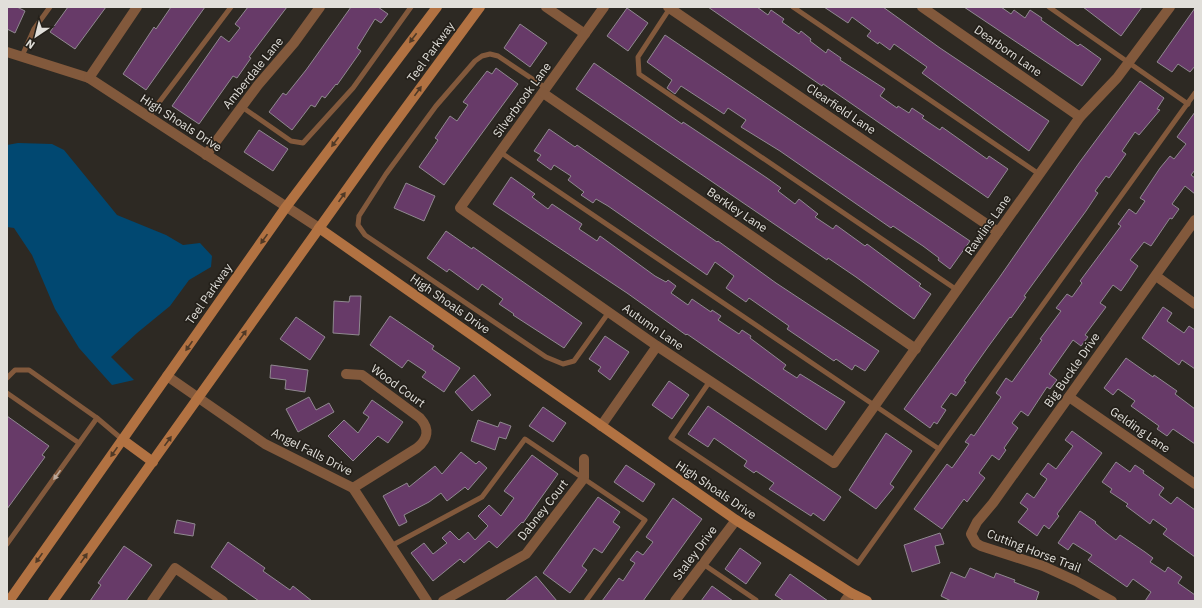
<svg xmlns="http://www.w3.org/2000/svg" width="1202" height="608" font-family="'IBM Plex Sans',sans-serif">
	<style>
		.water { fill: #014871 }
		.building { fill: #673a68; stroke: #908990 }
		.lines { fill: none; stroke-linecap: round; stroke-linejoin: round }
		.lane { stroke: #82593c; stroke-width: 5 }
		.street { stroke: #82593c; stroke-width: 10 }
		.secondary { stroke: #b27242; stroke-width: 10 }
		.oneway { fill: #4f3926 }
		.oneway2 { fill: #bba99b }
		.labels { text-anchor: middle; stroke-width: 3.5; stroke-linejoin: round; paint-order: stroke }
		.street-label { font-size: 12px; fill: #e1dfda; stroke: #24201a }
	</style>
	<rect width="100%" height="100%" fill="#2d2923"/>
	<path class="water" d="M18,143L52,144L64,150L117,215L166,235L183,245L200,243L212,256L211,267L189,280L170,306L137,333L111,357L134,380L112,385L79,348L55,309L32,255L14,228L7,227V145Z"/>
	<g class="building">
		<path d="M7,7H17L25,11L15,33L7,29Z"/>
		<path d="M68,7H106L75,49L50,32Z"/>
		<path d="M171,7H205L146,90L123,74L154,27L156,29Z"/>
		<path d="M248,7H287L249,57L251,58L237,78L233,76L199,124L172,106L221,36L229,42L240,28L235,24Z"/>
		<path d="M351,7H378L388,14L381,23L375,19L357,48L361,51L337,85L336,84L325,98L322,96L315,107L311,105L292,130L269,112L283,93L286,95L306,70Z"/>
		<path d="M708,7H757L768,15L771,10L784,19L782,22L799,34L801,31L811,39L810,41L826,53L828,49L841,58L840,60L885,89L880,96L897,108L898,106L909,113L912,108L924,116L922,118L940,130L942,127L987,159L989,156L1008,169L988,198L823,84L822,86Z"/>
		<path d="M824,7H883L940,48L1049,121L1029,151L922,73L927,67L894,44L890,50L879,42L878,44L867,36L871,31L852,17L848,23Z"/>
		<path d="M964,7H1001L1011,14L1014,10L1025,18L1030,10L1042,18L1041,20L1078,46L1080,44L1101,59L1082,86Z"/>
		<path d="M1083,7H1142L1121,36Z"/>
		<path d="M627,8L648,23L628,51L607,36Z"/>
		<path d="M1195,8V66L1190,72L1178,64L1172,72L1157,62Z"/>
		<path d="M520,24L547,43L530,67L504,48Z"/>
		<path d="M665,35L970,241L950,269L938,260L939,258L923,246L893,226L891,228L780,151L741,127L746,120L728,108L724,114L681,86L675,94L667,88L672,80L647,62Z"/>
		<path d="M594,63L682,124L683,122L767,178L781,188L778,191L795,204L799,199L818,214L815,217L833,229L836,225L865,246L867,244L921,284L919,286L931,294L914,319L856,277L828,258L827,260L576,89Z"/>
		<path d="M496,68L518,84L444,185L419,167L438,140L435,138L450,116L457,121L468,105L463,102L473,89L487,71L492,74Z"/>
		<path d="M1140,81L1164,98L1157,109L1160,110L1139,135L1135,132L1122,151L1126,154L1109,178L1106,176L1095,191L1098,193L1086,211L1024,296L1026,297L1011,318L1010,317L988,347L964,381L966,382L956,396L951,393L941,407L946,410L937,424L934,422L930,428L904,409L999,278L1079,163Z"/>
		<path d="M1195,112V170L1191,175L1195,178V194L1185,186L1172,204L1179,209L1172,219L1170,218L1151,246L1144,242L1130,260L1138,266L1128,281L1121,291L1113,285L1100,303L1106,307L1085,335L1088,337L1081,346L1073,340L1049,374L1057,380L1050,389L1047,387L1028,416L1021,411L1012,423L1018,428L1004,448L1006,450L999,460L992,455L979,473L985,478L967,502L964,499L942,529L914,509L947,464L952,468L962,454L969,444L965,442L971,434L974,436L1001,397L996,393L1006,378L1012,382L1042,340L1040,339L1061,311L1056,308L1067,294L1072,297L1082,283L1080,281L1121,226L1118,224L1129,209L1136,214L1145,201L1140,198L1160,168L1170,156L1174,159L1186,144L1177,137Z"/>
		<path d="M549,129L575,147L577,145L717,242L718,241L776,283L879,351L865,371L855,365L852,370L836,359L834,361L787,329L789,326L749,298L746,302L726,288L734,276L715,262L707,275L608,206L596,199L593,203L581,195L584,192L568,180L571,176L554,165L551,170L537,160L541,155L534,151Z"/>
		<path d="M259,130L288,149L273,171L244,152Z"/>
		<path d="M511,177L535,194L532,197L548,209L552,204L582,224L579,229L597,241L600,236L655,276L666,282L668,280L676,286L671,293L688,305L692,299L711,312L712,310L721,316L718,320L739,334L742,330L751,336L750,338L786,365L783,369L797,378L800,374L845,402L826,430L687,334L686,335L627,293L493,204Z"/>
		<path d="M406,183L435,196L424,221L394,208Z"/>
		<path d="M446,231L472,249L473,247L582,323L564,348L513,315L514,314L499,304L503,299L482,284L478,290L449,269L447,272L427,258Z"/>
		<path d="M350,296H361L359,335L333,333L334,301L349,302Z"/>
		<path d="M1163,307L1172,313L1167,321L1184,333L1189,326L1195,330V369L1182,360L1179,365L1142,338Z"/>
		<path d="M390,316L434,346L432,349L460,368L444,392L422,377L426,372L408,360L402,368L370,345Z"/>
		<path d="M296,317L325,337L310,360L280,339Z"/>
		<path d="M605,336L629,352L610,380L598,371L601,367L589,359Z"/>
		<path d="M1126,358L1153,377L1154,375L1177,391L1175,394L1195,409V444L1173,429L1167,436L1157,429L1159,426L1131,406L1135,401L1118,389L1113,395L1104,388Z"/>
		<path d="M271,365L308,370L305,392L285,389L286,380L270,378Z"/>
		<path d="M474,375L491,395L472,411L455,392Z"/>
		<path d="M669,381L689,395L672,419L652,405Z"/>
		<path d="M309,397L316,410L329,403L334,412L298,432L286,409Z"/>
		<path d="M372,400L403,422L388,443L378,436L353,461L328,436L344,420L358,433L369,417L363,413Z"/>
		<path d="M708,406L841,497L824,521L813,513L811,516L769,489L774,483L756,471L754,473L744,466L747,461L714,438L708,447L688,434Z"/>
		<path d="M543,407L566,423L553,442L529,426Z"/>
		<path d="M7,416L49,446L42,455L45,457L7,509Z"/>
		<path d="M478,420L498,427L500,422L511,426L506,439L499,437L495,450L471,441Z"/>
		<path d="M1072,431L1102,453L1057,514L1059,516L1049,529L1044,525L1037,536L1018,522L1028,509L1020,503L1027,493L1034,498L1047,479L1040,474L1048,463L1056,469L1073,446L1065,440Z"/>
		<path d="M886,433L912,451L890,484L894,487L876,509L849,490Z"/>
		<path d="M461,452L476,464L479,461L487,468L468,490L465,487L447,501L441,493L429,502L404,515L407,522L399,526L383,496L407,483L409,487L435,466L442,474Z"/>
		<path d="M532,455L558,474L523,523L522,522L497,548L489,541L464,563L460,559L433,581L411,553L424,543L433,554L447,543L442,538L450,531L459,540L468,532L475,540L488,526L478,516L489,505L501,516L514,498L504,491Z"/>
		<path d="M1116,462L1130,472L1135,465L1144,471L1143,473L1164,488L1159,495L1171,504L1177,497L1195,510V557L1163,534L1167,529L1153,519L1150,524L1126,506L1128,504L1110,492L1112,489L1102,482Z"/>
		<path d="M626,465L655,484L643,502L614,482Z"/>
		<path d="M598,497L620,512L613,522L620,527L602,553L594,548L582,566L587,570L570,593L543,573Z"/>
		<path d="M673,498L702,519L643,601H602L619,578L623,581L635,563L630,560L637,551L643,555L653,542L646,537Z"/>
		<path d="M1080,511L1096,522L1095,523L1103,530L1116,540L1120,535L1145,552L1153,558L1150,562L1165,572L1168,567L1182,577L1178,583L1195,595V601H1145L1151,592L1133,579L1127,587L1088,560L1092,555L1073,543L1068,550L1058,543Z"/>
		<path d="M177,520L195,524L193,536L174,533Z"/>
		<path d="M940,533L944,544L935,546L940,563L912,572L904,545Z"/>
		<path d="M228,542L265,568L263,571L290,590L293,586L312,601H259L232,582L211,567Z"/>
		<path d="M124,546L152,565L126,601H90L101,585L98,583Z"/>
		<path d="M740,548L761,563L746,584L725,569Z"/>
		<path d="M970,568L994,578L996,573L1015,580L1014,582L1039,592L1036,601H951L941,596L951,572L965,578Z"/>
		<path d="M790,574L828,601H784L775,595Z"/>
		<path d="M536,576L557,601H505Z"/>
		<path d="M712,586L733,601H701Z"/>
	</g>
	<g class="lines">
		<g class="lane">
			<path d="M793,7L1039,174"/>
			<path d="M1049,7L1188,104"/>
			<path d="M670,8L638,57L639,74L957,290"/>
			<path d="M22,56L34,29L50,7"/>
			<path d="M546,88L498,56L490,54L482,56L475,61L436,106L386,174L359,216L358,225L365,235L546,357L563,364L574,361L609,312"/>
			<path d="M242,107L291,141L303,143L353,88L411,7"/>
			<path d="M148,117L231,7"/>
			<path d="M500,152L939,449L858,563L671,438L710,381"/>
			<path d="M7,378L15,370H29L97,418L123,440"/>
			<path d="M7,393L79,443"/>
			<path d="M939,449L1195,93"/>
			<path d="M7,544L97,418"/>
			<path d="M391,546L482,497L525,439L645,520L586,601"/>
			<path d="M703,564L756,600L755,601"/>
		</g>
		<g class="street">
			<path d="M546,7L585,34"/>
			<path d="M604,7L460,208L657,346L834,463L1080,117L1117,78L1170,7"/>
			<path d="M668,7L998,232"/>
			<path d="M922,7L1080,117"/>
			<path d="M7,52L89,78L319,228"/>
			<path d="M89,78L137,7"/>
			<path d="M543,93L916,349"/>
			<path d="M206,155L258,85L294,43L320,7"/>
			<path d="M1156,276L1195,304"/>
			<path d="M346,374L362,375L420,418C430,429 428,439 417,448L353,488"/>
			<path d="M167,376L265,444L353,488L427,601"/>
			<path d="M1069,397L1195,484"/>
			<path d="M601,426L657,346"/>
			<path d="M152,601L175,568L223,601"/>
			<path d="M443,601L526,554L584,478V459"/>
			<path d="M675,601L736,520"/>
			<path d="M845,601L851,593"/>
			<path d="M1112,601L1076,581L1043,566L981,546L976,543L971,534L977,522L993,503L1195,220"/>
		</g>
		<g class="secondary">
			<path d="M319,228L736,520L851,593L867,601"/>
			<path d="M123,440L153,462"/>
			<path d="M9,601L286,207L437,7"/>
			<path d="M53,601L380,143L480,7"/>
		</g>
	</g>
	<defs><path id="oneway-solid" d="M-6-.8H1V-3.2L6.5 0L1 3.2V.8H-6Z"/></defs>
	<g class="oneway">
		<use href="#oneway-solid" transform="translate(413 38) rotate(127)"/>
		<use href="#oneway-solid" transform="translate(418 91) rotate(-54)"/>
		<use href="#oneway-solid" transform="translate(335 142) rotate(127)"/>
		<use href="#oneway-solid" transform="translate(342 197) rotate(-55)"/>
		<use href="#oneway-solid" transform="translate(264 239) rotate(125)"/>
		<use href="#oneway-solid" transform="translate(243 335) rotate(-55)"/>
		<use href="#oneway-solid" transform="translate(189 346) rotate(125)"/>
		<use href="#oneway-solid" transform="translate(168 441) rotate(-54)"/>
		<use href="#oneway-solid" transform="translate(114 452) rotate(125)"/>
		<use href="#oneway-solid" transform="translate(39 558) rotate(125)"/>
		<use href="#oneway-solid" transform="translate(84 558) rotate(-55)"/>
	</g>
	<use class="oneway2" href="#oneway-solid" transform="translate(57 475) rotate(126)"/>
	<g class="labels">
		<g class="street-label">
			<text transform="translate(1008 51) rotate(35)" y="4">Dearborn Lane</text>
			<text transform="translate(431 52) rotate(-54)" y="4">Teel Parkway</text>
			<text transform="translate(253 73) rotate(-51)" y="4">Amberdale Lane</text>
			<text transform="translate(522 100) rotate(-54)" y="4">Silverbrook Lane</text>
			<text transform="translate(841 109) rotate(34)" y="4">Clearfield Lane</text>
			<text transform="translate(181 123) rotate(33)" y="4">High Shoals Drive</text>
			<text transform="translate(737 210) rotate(34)" y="4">Berkley Lane</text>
			<text transform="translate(988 225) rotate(-55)" y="4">Rawlins Lane</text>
			<text transform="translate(209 294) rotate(-55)" y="4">Teel Parkway</text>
			<text transform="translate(450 304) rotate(35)" y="4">High Shoals Drive</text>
			<text transform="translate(653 327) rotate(35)" y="4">Autumn Lane</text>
			<text transform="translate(1072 370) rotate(-55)" y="4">Big Buckle Drive</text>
			<text transform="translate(398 386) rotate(36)" y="4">Wood Court</text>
			<text transform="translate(1140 430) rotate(35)" y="4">Gelding Lane</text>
			<text transform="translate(312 452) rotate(27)" y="4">Angel Falls Drive</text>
			<text transform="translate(716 490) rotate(34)" y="4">High Shoals Drive</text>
			<text transform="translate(543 510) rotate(-52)" y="4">Dabney Court</text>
			<text transform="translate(1034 551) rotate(21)" y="4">Cutting Horse Trail</text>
			<text transform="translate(695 553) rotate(-53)" y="4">Staley Drive</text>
		</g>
	</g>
	<rect width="1202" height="608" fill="none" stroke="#e1dfda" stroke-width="16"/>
	<g transform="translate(36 36) rotate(215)" stroke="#24201a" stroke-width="3" paint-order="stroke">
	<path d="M0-3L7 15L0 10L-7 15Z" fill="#e1dfda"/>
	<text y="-6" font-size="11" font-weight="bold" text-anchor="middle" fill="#e1dfda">N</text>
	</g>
</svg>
